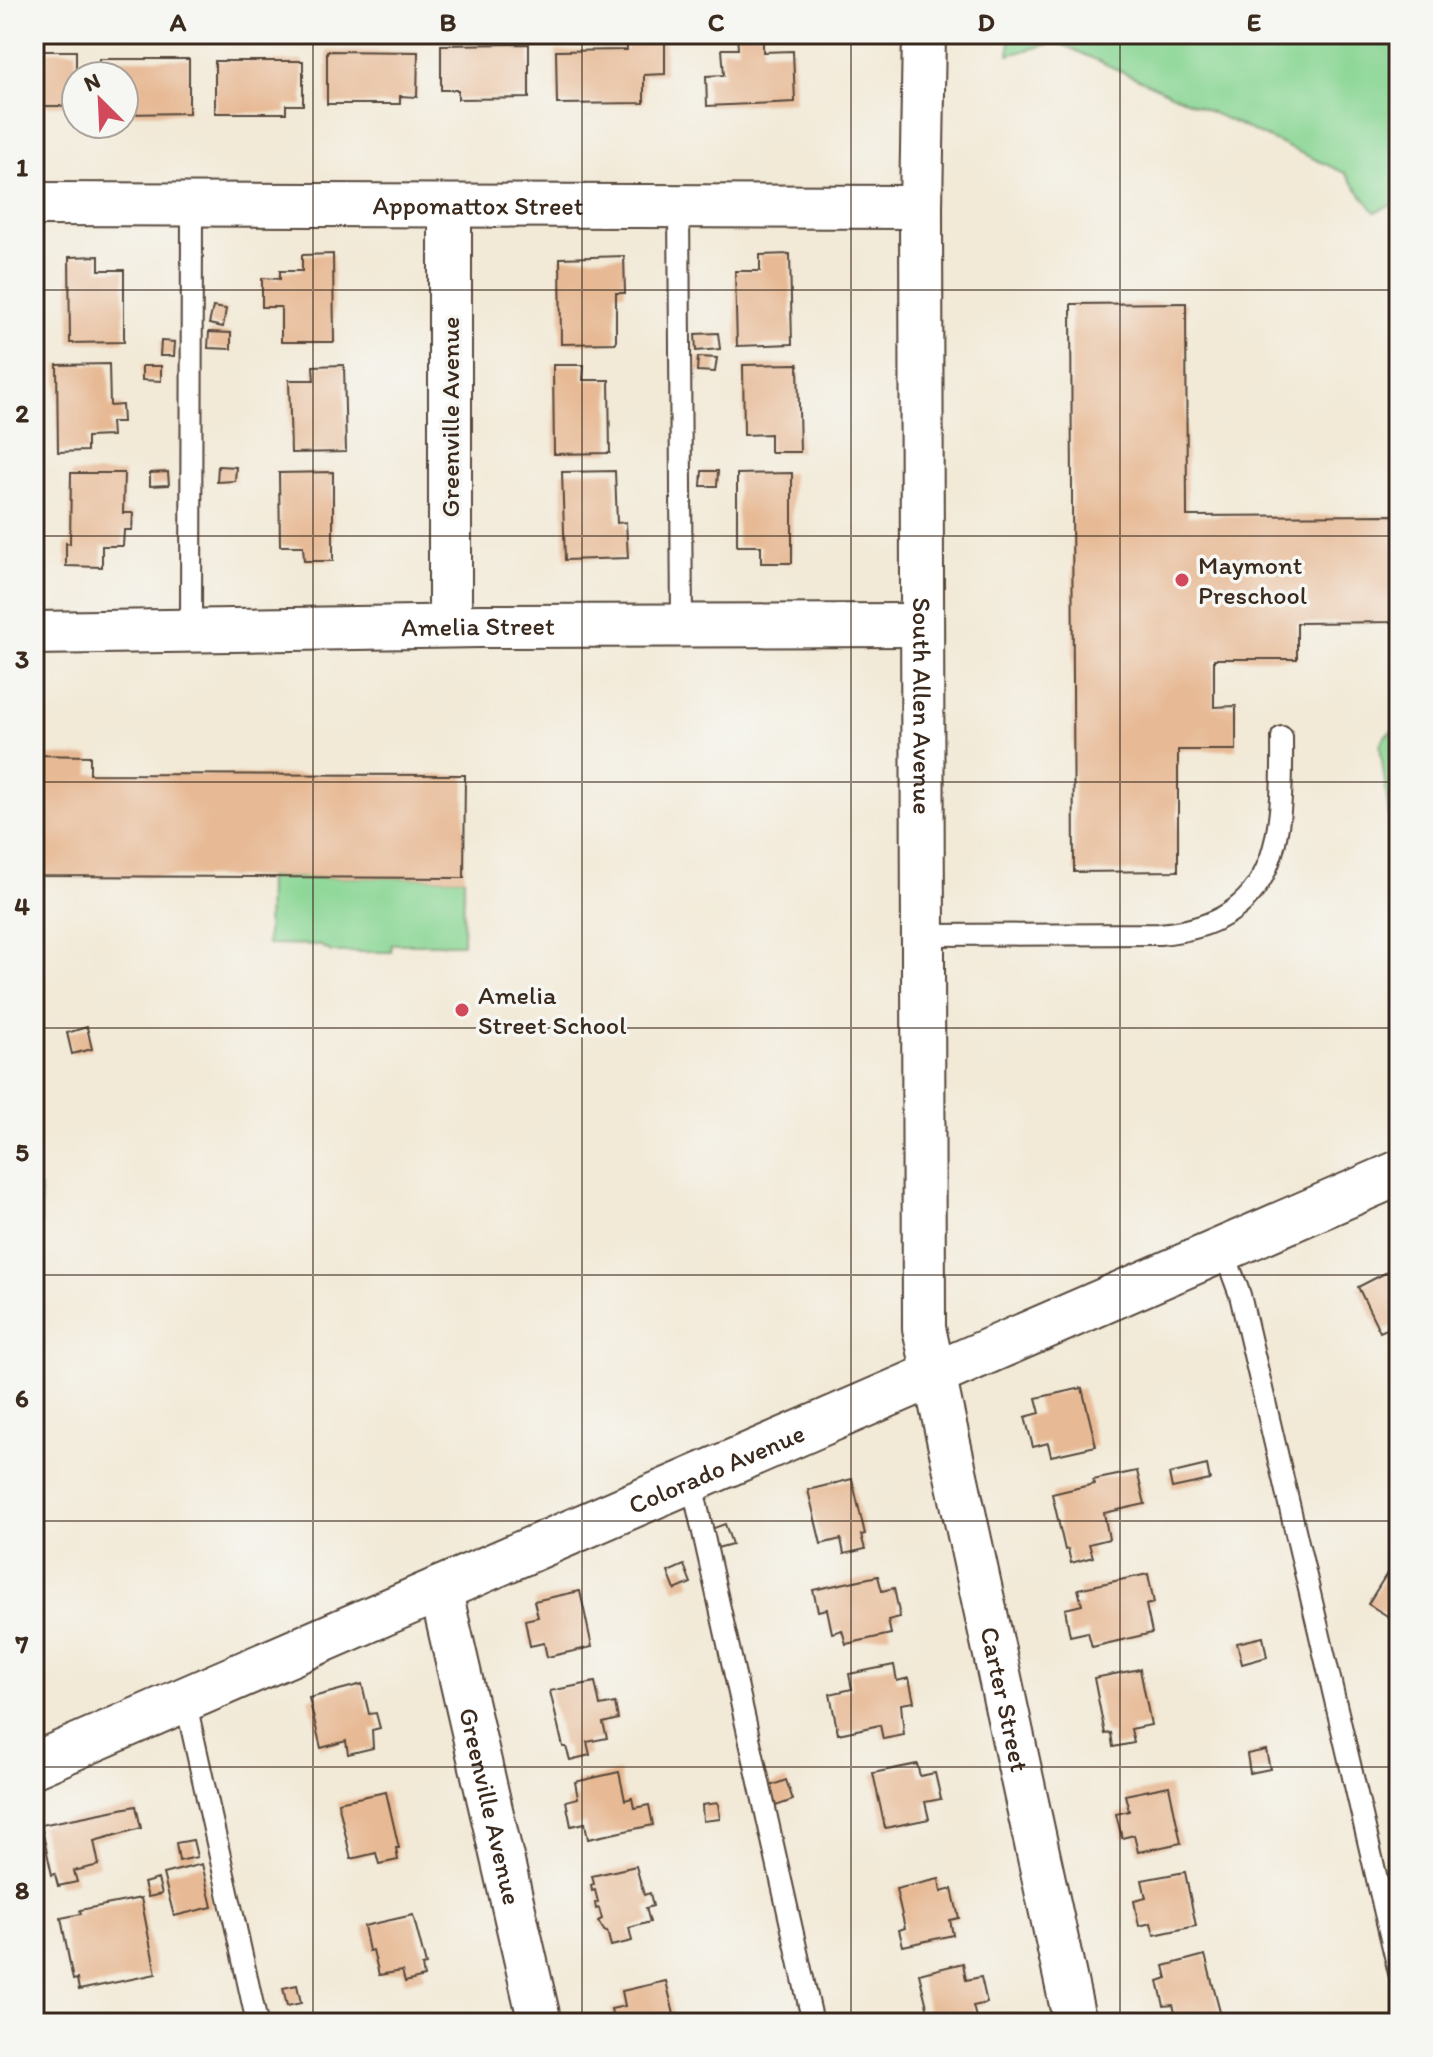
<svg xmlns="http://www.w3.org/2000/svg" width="1433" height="2057" font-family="Itim,sans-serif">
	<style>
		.green { fill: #88d593; stroke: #628058; stroke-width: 2 }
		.building { fill: #e7ba95 }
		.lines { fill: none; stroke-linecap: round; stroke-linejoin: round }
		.lane-casing { stroke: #56473a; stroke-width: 24 }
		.street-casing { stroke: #56473a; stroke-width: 46 }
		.secondary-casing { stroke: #56473a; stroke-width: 48 }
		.lane { stroke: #fff; stroke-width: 20 }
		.street { stroke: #fff; stroke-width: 42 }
		.secondary { stroke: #fff; stroke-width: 44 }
		.grid { fill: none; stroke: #3b2a1e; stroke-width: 2; stroke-opacity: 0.55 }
		.poi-dot { fill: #d1495b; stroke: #f6f6f2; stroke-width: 3 }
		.labels { text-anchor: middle; stroke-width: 7; stroke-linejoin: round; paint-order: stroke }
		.street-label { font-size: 26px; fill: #3b2a1e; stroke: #f6f6f2 }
		.poi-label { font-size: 26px; fill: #3b2a1e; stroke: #f6f6f2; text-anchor: start }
		.neatline { fill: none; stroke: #3b2a1e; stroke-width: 3 }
		.grid-label { font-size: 26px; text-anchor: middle; font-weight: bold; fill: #3b2a1e }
	</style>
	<rect width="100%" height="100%" fill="#f6f6f2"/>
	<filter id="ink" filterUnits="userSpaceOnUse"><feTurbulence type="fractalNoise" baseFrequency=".0125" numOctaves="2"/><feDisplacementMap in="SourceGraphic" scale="16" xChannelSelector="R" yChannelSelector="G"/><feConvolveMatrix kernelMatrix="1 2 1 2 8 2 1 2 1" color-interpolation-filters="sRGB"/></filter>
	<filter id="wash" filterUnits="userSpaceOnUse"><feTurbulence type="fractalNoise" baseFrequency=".006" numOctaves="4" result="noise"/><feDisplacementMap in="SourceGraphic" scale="32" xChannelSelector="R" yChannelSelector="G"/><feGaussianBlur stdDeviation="1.8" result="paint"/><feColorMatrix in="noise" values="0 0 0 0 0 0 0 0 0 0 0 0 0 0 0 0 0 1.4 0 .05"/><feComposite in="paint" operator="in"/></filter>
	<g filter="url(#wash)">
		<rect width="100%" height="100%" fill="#f2e9d6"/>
		<g class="green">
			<path d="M1010,34H1399V201L1375,212L1345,173L1057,42L1009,55Z"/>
			<path d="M1395,729H1399V867L1395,859L1380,745L1386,735Z"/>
			<path d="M268,877L464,878L463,944H392L391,952H332L319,945L267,944Z"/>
			<path d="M34,1183L40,1188L42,1351H34Z"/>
		</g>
		<g id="blocks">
			<g class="building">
				<path d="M627,34H665V74L644,75V103L557,104L556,51L627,50Z"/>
				<path d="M737,34H763V52L793,51L795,102L707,106L706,76L724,75L722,49H738Z"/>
				<path d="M529,44V98L458,99V90H441V45Z"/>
				<rect x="34" y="51" width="42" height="55"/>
				<path d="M327,51L418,52L417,97L400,96V104H327Z"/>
				<path d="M99,59H189V113L124,114V76H99Z"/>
				<path d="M215,61H303V105H286V113H215Z"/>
				<path d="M333,254L334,342H281V307H262V278L280,279V271H302V255Z"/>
				<path d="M790,254L792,344L737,346L735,271H760V255Z"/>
				<path d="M99,256V270H124V342L70,343L69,257Z"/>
				<path d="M624,256L625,293H616V343L561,344L560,258Z"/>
				<path d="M1186,303L1187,516L1399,515V622L1297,623V659H1214V707L1236,706V750H1178V871L1074,872L1071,304Z"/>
				<path d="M213,307L226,309L223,327L209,324Z"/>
				<path d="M209,332L231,333V349L208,348Z"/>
				<path d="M718,333L720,349L696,351L695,334Z"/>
				<path d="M161,341L175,342L174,356H160Z"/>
				<path d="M698,357L717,358L715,372L697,371Z"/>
				<path d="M109,364L110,406L122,405L123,422H111L112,436L87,437V451L58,452L57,365Z"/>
				<path d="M798,364L800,452H770V434L744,435L743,365Z"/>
				<path d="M344,365L346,452L291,453L289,380H314L313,366Z"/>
				<path d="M553,365H584L583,380H609L610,453L554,454Z"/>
				<path d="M142,366H161V381L142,380Z"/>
				<path d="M218,466L236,467L235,481L217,482Z"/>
				<path d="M615,471L617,523L626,522L628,558L565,560L562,472Z"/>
				<path d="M702,471H718L717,486H701Z"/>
				<path d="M168,472L169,485L150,486V473Z"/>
				<path d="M333,472V561H304L303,546H280L279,473Z"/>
				<path d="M71,473H124L123,513H133L132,530H124L123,546H102V567L66,566V543L70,544Z"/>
				<path d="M792,473V563H761V546H737V474Z"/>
				<path d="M34,755L90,756V774L465,775L464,878L34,876Z"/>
				<path d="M87,1027L92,1049L72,1054L67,1033Z"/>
				<path d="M1399,1266V1331L1396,1325L1380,1332L1358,1287Z"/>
				<path d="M1082,1388L1096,1446L1051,1456L1048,1443L1033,1447L1025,1417L1040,1413L1036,1398Z"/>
				<path d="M1207,1465L1210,1480L1172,1488L1169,1474Z"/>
				<path d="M1137,1471L1145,1504L1104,1513L1109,1539L1089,1544L1093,1557L1071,1563L1068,1549L1065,1550L1052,1494L1094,1484L1093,1480Z"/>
				<path d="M852,1479L865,1534L861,1535L865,1549L844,1554L841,1539L821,1544L808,1490Z"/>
				<path d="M725,1524L732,1544L717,1548L711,1529Z"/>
				<path d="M1399,1554V1623L1368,1604Z"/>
				<path d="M684,1565L691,1583L675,1590L668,1572Z"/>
				<path d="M1148,1574L1154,1603L1146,1605L1152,1633L1092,1647L1088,1632L1070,1636L1065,1609L1082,1605L1078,1589Z"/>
				<path d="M878,1576L882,1591L894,1588L900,1617L888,1620L891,1634L846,1644L842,1630L832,1633L827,1609L818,1611L813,1590Z"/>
				<path d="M580,1591L592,1647L547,1657L544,1643L530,1646L525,1620L538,1617L534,1601Z"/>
				<path d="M1263,1637L1267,1657L1242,1664L1237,1643Z"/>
				<path d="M894,1665L897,1681L909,1678L914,1702L901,1704L904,1735L883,1739L880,1725L838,1734L830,1694L852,1689L849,1674Z"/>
				<path d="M1140,1669L1151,1725L1131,1729L1134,1743L1113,1747L1111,1733L1105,1734L1094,1678Z"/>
				<path d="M595,1682L600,1706L615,1703L618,1719L603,1723L607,1738L587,1742L590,1755L570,1760L566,1747H563L550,1691Z"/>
				<path d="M362,1684L369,1714L376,1713L380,1728L372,1730L373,1748L348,1754L346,1741L321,1748L309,1698Z"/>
				<path d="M1266,1750L1270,1769L1250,1773L1247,1754Z"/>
				<path d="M917,1764L920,1776L935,1773L941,1799L925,1802L929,1819L885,1828L873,1773Z"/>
				<path d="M619,1772L625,1800L632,1798L634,1808L649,1805L653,1825L588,1839L585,1823L571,1826L566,1801L578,1798L575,1782Z"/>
				<path d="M786,1780L793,1800L776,1806L770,1786Z"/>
				<path d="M1169,1786L1181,1843L1138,1852L1134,1835L1122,1838L1116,1814L1129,1811L1125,1795Z"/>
				<path d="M386,1792L399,1848H396L398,1860L379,1864L376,1853L351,1859L338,1802Z"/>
				<path d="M718,1803L720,1819L703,1821L702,1805Z"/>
				<path d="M136,1806L141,1828L94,1841L99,1865L74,1871L77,1882L58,1886L55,1874L52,1875L41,1825Z"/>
				<path d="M193,1840L197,1857L179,1861L176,1843Z"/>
				<path d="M202,1864L212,1907L174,1916L163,1874Z"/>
				<path d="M636,1866L644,1895L650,1893L653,1906L646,1908L650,1922L629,1928L632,1941L611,1946L607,1931L605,1932L598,1921L602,1919L599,1908L596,1909L595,1903L598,1902L595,1890L592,1891L591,1885L594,1884L592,1876Z"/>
				<path d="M1185,1872L1196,1926L1154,1935L1151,1923L1139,1926L1134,1901L1146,1898L1142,1880Z"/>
				<path d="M158,1879L162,1894L148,1897L144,1883Z"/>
				<path d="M939,1879L941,1892L952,1889L959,1918L950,1920L953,1935L903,1946L899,1930L905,1928L896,1889Z"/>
				<path d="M141,1898L156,1974L79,1990L77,1979L73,1980L61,1918L81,1914L80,1910Z"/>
				<path d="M413,1915L426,1965L422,1966L424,1977L405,1982L402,1971L379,1975L373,1950L369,1951L364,1926Z"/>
				<path d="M1205,1955L1220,2012L1178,2023L1173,2005L1164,2006L1158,1981L1167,1978L1164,1966Z"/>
				<path d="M963,1963L966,1980L981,1977L987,2003L973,2006L977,2021L931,2023L919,1974Z"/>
				<path d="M666,1981L676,2023H614L611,2009L625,2006L622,1991Z"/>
				<path d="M297,1985L301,2003L287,2006L283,1988Z"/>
			</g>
		</g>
	</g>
	<g filter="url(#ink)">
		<use href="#blocks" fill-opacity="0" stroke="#56473a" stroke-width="2"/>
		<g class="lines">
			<g class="lane-casing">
				<g id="lane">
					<path d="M679,208L682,625"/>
					<path d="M191,630L192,206"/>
					<path d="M921,935L1159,934C1280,924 1283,836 1282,737"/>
					<path d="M1223,1249L1240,1295L1399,1973"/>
					<path d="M691,1479L813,2023"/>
					<path d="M185,1699L257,2023"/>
				</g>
			</g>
			<g class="street-casing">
				<g id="street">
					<path id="s1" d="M924,34L921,207L924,1328L1075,2023"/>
					<path id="s2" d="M34,204L921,207"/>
					<path d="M450,207V626"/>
					<path id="s3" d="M34,633L481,626L922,625"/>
					<path id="s4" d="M440,1588L540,2023"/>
				</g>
			</g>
			<g class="secondary-casing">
				<g id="secondary">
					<path id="s5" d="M34,1765L1399,1173"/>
				</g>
			</g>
			<use href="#lane" class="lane"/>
			<use href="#street" class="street"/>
			<use href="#secondary" class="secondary"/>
		</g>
	</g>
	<path class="grid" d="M313,34V2023M582,34V2023M851,34V2023M1120,34V2023M34,290H1399M34,536H1399M34,782H1399M34,1028H1399M34,1275H1399M34,1521H1399M34,1767H1399"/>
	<g class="poi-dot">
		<circle cx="1182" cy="580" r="8"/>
		<circle cx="462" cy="1010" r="8"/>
	</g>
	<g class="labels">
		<g class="street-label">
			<text dy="9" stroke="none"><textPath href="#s2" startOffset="444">Appomattox Street</textPath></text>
			<text transform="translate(450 417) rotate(-90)" y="9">Greenville Avenue</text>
			<text dy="9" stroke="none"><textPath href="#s3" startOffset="444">Amelia Street</textPath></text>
			<text dy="9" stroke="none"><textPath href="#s1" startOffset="672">South Allen Avenue</textPath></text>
			<text dy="9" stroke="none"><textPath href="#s5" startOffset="744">Colorado Avenue</textPath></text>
			<text dy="9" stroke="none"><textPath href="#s1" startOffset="1674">Carter Street</textPath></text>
			<text dy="9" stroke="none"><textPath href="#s4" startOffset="224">Greenville Avenue</textPath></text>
		</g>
		<g class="poi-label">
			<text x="1198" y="574">Maymont<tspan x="1198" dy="30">Preschool</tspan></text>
			<text x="478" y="1004">Amelia<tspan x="478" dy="30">Street School</tspan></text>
		</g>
	</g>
	<rect width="1433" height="2057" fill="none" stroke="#f6f6f2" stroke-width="88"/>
	<g transform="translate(100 100) rotate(336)"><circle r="38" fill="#f6f6f2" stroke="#aba49d" stroke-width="2"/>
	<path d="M0-6L14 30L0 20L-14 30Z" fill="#d1495b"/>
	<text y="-12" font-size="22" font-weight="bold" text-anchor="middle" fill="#3b2a1e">N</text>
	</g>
	<rect x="44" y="44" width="1345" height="1969" class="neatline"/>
	<g class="grid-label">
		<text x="178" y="31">A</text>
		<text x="448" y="31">B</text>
		<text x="716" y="31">C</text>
		<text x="986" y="31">D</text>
		<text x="1254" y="31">E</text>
		<text x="22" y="176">1</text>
		<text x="22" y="422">2</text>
		<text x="22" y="668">3</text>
		<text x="22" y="915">4</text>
		<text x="22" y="1161">5</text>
		<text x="22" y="1407">6</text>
		<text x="22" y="1653">7</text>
		<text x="22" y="1899">8</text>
	</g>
</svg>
